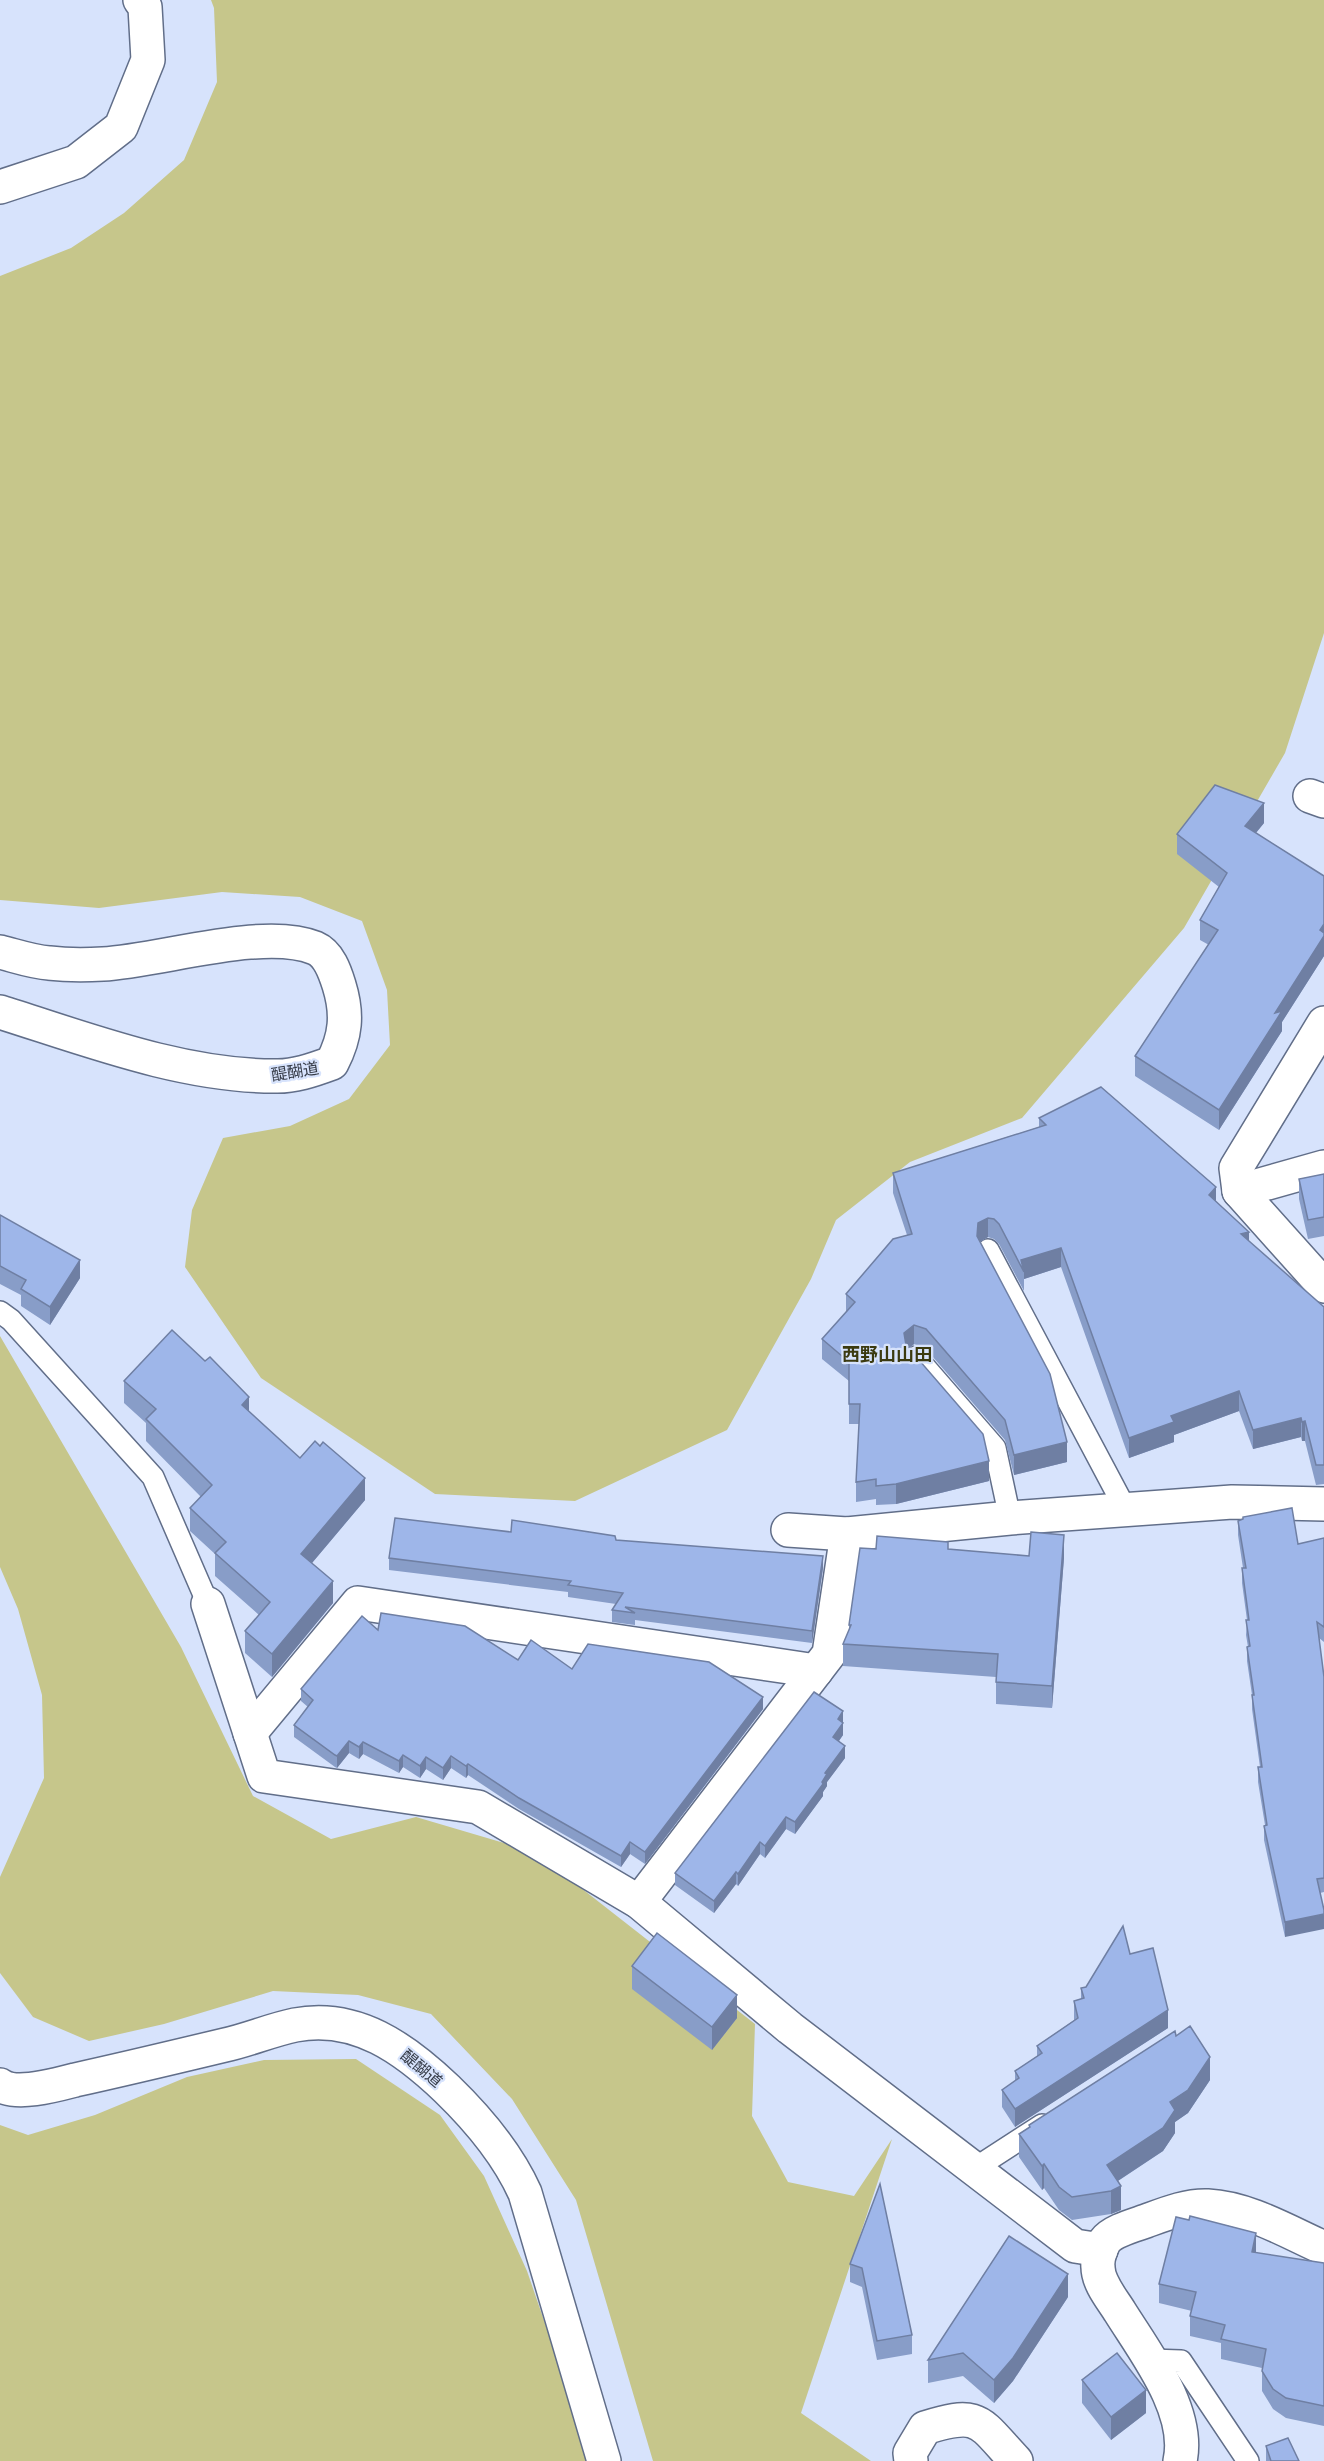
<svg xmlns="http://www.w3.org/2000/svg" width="1324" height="2461" font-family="Signika,'Noto Sans JP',sans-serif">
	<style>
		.green { fill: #c6c68b }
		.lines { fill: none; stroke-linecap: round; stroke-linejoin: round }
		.service-casing { stroke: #616e89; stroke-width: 24 }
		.minor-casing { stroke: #616e89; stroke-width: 36 }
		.secondary-casing { stroke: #616e89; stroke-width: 36 }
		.service { stroke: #fff; stroke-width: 21 }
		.minor { stroke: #fff; stroke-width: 33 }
		.secondary { stroke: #fff; stroke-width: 33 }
		.wall { fill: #889dc8 }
		.shaded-wall { fill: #6f7fa3 }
		.building { fill: #9eb6e9; stroke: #6f7fa3; stroke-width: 1.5 }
		.labels { text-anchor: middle; stroke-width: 4.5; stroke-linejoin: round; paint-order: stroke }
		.street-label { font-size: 16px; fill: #343a46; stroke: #d7e3fc }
		.neighbourhood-label { font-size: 18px; font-weight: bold; fill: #3b3a10; stroke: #d7e3fc }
	</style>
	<rect width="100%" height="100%" fill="#d7e3fc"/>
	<g class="green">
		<path d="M211,0H1324V633L1285,753L1184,928L1022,1118L910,1162L836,1220L811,1279L727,1430L575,1501L435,1494L261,1378L185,1267L192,1210L223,1138L290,1126L349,1099L390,1045L387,990L362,921L300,897L222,892L99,908L0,900V276L71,248L124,213L184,160L217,82L214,8Z"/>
		<path d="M0,1336L181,1647L253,1796L331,1839L416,1817L535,1852L755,2024L752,2116L788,2182L854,2196L892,2139L801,2413L871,2461H653L576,2200L512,2099L431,2014L358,1995L273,1991L164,2024L89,2041L33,2017L0,1973V1877L44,1778L42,1695L18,1609L0,1567Z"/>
		<path d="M356,2059L440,2115L484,2176L527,2271L570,2396L589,2461H0V2125L28,2135L95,2115L187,2077L264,2060Z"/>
	</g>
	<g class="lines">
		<g class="service-casing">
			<g id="service">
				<path d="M988,1250L1126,1510"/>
				<path d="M0,1312L11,1320L153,1477L208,1604"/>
				<path d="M916,1357L995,1448L1010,1518"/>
				<path d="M974,2169L1042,2125"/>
				<path d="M1151,2360L1181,2361L1248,2461"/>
			</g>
		</g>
		<g class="minor-casing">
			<g id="minor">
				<path d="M0,187L76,162L121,127L148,60L145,7L140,0"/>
				<path d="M1310,796L1324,801"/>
				<path d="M1324,1023L1236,1168L1239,1191L1324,1286"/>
				<path d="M1239,1191L1324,1167"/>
				<path d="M788,1530L847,1534L1010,1518L1232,1502L1324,1504"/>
				<path d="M208,1604L264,1776L478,1807L639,1902L790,2028L1075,2246L1101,2250"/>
				<path d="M250,1733L358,1603L816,1671"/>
				<path d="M639,1902L829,1654L847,1534"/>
				<path d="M911,2461L910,2453L925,2428C981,2410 979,2422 1016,2461"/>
				<path d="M1180,2461C1191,2411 1145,2352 1120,2312C1112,2299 1098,2283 1098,2267C1097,2259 1101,2247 1105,2241C1112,2231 1135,2225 1146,2221C1165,2214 1187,2205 1208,2206C1248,2208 1288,2232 1324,2248"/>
			</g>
		</g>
		<g class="secondary-casing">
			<g id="secondary">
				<path d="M0,952C16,956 33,962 49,963C66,965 86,965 103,964C160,961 264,927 315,948C329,954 335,972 339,985C348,1014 346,1036 332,1063C313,1070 293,1077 274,1076C182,1076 86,1039 0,1012"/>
				<path d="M0,2085C16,2096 56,2085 75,2080C125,2069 175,2057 225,2045C248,2040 271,2030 295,2025C356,2013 405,2049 447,2089C479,2120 507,2153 525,2193L604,2461"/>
			</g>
		</g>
		<use href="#service" class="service"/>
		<use href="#minor" class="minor"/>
		<use href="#secondary" class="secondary"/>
	</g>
	<g class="wall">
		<path d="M1264,823L1256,833L1324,876V956L1282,1022V1031L1219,1130L1135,1076V1056L1209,945L1200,940V920L1219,887L1177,854V834Z"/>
		<path d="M1039,1118L1216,1201L1249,1242L1324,1307V1484L1316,1485L1305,1441H1302L1301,1437L1253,1449L1239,1411L1174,1435V1442L1129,1458L1061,1267L1024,1279V1291L999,1244L994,1239L988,1237L980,1242L1067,1462L1014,1475L1005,1440L926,1349L914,1344L909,1349L989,1481L896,1504L876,1505V1499L856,1502V1482L859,1424H849V1381L822,1359V1339L846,1312V1294L907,1235L893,1193V1173L1039,1127Z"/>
		<path d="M1324,1174V1236L1308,1239L1299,1199V1179Z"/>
		<path d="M0,1215L80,1278L50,1325L21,1306V1295L0,1284Z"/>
		<path d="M124,1381L249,1412L300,1458L365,1500L312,1563L333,1603L272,1677L245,1653V1631L259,1615L215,1576V1554L190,1531V1508L201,1497L146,1441V1423L124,1403Z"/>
		<path d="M1238,1521L1298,1544L1324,1538V1642L1319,1638L1324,1677V1892L1320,1893L1285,1937L1264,1840V1826L1265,1825L1258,1782V1767H1260L1252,1709V1695L1247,1661V1647H1248L1246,1635L1247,1620L1242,1583V1568H1243L1238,1535Z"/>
		<path d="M511,1532L616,1540L823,1568L812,1643L635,1620V1625L612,1622V1610L616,1604L568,1597V1592L389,1570V1558Z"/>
		<path d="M876,1549H948L1029,1556L1064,1558L1052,1708L996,1704V1677L843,1666V1644L849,1630V1625Z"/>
		<path d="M378,1630L518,1660L572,1669L763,1709L645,1864L630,1854L621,1867L519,1809L468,1775L466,1778L451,1768L443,1780L426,1769L420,1778L403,1767L399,1773L363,1754L359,1759L349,1753L337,1768L335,1767L294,1737V1725L308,1707L301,1701V1689Z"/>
		<path d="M843,1723V1735L839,1741L845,1758L827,1782V1786L823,1792V1796L795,1834L786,1829L765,1858L760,1854L738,1886L736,1884L714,1913L675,1885V1873Z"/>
		<path d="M1130,1954L1168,2028L1015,2127L1002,2107V2090L1015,2081V2071L1037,2056V2046L1074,2020V2001L1081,1999V1988L1086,1987Z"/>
		<path d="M632,1966L737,2018L712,2050L632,1989Z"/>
		<path d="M1176,2036L1210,2080L1188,2113L1175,2122V2133L1163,2151L1118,2181L1121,2210L1111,2214L1072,2220L1059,2210L1044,2188L1042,2190L1019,2157V2134L1029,2127V2125Z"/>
		<path d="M880,2184L912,2335V2354L877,2360L862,2287L850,2282V2264Z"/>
		<path d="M1189,2220L1256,2253L1324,2263V2426L1286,2418L1273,2409L1262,2391V2368L1221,2359V2343L1190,2336V2316L1192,2311L1159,2303V2284Z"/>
		<path d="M1068,2297L1013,2381L994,2403L963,2376L928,2383V2360Z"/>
		<path d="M1082,2380L1146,2413L1111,2440L1082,2403Z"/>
		<path d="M1266,2446L1299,2461H1266Z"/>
	</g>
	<g class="shaded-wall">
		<path d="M1264,803V823L1245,846V826Z"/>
		<path d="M1324,924V956L1282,1022V1031L1219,1130V1110Z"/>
		<path d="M1216,1187V1207L1209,1195Z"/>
		<path d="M988,1218V1237L978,1243L977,1236L978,1223Z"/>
		<path d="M1249,1232V1252L1241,1234Z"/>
		<path d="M1061,1248V1267L1024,1279V1272L1021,1260Z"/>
		<path d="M80,1260V1278L50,1325V1307Z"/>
		<path d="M914,1325V1344L904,1352V1333Z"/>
		<path d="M1239,1391V1411L1174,1435V1442L1129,1458V1438L1171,1416Z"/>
		<path d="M249,1397V1419L242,1405Z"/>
		<path d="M1301,1418V1437L1253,1449V1430Z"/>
		<path d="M1305,1421V1441H1302V1422Z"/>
		<path d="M1067,1442V1462L1014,1475V1455Z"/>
		<path d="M989,1461V1481L896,1504V1484Z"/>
		<path d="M365,1478V1500L301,1576V1554Z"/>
		<path d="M1064,1535V1558L1052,1708V1686Z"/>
		<path d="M823,1556V1568L812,1643V1631Z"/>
		<path d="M333,1581V1603L272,1677V1654Z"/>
		<path d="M763,1697V1709L645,1864V1852Z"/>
		<path d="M843,1711V1723L838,1719Z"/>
		<path d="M843,1723V1735L833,1749V1737Z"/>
		<path d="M349,1741V1753L337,1768V1756Z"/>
		<path d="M363,1742V1754L359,1759V1747Z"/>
		<path d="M845,1746V1758L827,1782V1786L823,1792V1796L795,1834V1822L822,1782L825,1773Z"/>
		<path d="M403,1755V1767L399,1773V1761Z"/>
		<path d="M451,1756V1768L443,1780V1768Z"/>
		<path d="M426,1757V1769L420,1778V1766Z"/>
		<path d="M468,1764V1775L466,1778V1766Z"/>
		<path d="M786,1817V1829L765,1858V1846Z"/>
		<path d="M630,1842V1854L621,1867V1856Z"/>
		<path d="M760,1842V1854L738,1886V1874Z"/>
		<path d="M736,1872V1884L714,1913V1901Z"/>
		<path d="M1324,1914V1929L1285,1937V1922Z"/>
		<path d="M737,1995V2018L712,2050V2027Z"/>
		<path d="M1168,2010V2028L1015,2127V2109Z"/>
		<path d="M1210,2057V2080L1188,2113L1175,2122V2133L1163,2151L1107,2188V2165L1170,2102Z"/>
		<path d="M1044,2164V2188L1042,2190V2166Z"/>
		<path d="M1121,2186V2210L1111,2214V2191Z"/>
		<path d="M1256,2233V2253L1252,2252Z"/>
		<path d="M1068,2274V2297L1013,2381L994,2403V2380Z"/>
		<path d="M1146,2390V2413L1111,2440V2417Z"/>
	</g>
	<g class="building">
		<path d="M1215,785L1264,803L1245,826L1324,876V924L1320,930L1324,933V936L1275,1013L1282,1011L1219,1110L1135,1056L1218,930L1200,920L1227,873L1177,834Z"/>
		<path d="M1101,1087L1216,1187L1209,1195L1249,1232L1241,1234L1324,1307V1465H1316L1305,1421L1302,1422L1301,1418L1253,1430L1239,1391L1171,1416L1174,1422L1129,1438L1061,1248L1021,1260L1024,1272L999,1224L994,1219L988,1218L978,1223L977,1236L1050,1374L1067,1442L1014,1455L1005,1420L926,1329L914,1325L904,1333L906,1345L983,1434L989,1461L896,1484L876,1486V1479L856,1482L860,1404H849V1362L822,1339L855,1302L846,1294L893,1239L912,1234L893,1173L1046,1125L1039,1118Z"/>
		<path d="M1324,1174V1217L1308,1220L1299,1179Z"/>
		<path d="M0,1215L80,1260L50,1307L21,1289L26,1280L0,1266Z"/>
		<path d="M172,1330L205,1361L210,1357L249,1397L242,1405L300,1458L315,1441L320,1446L323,1442L365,1478L301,1554L333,1581L272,1654L245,1631L270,1602L215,1553L226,1542L190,1508L212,1485L146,1419L156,1409L124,1381Z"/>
		<path d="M1292,1508L1298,1544L1324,1538V1627L1317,1622L1324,1677V1878L1317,1879L1324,1910V1914L1285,1922L1264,1826L1267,1825L1258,1767H1262L1252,1695H1254L1247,1647L1250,1646L1246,1620H1249L1242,1568H1246L1238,1521L1243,1519V1517Z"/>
		<path d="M395,1518L511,1532L512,1520L615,1536L616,1540L823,1556L812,1631L625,1607L635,1613L612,1610L623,1593L568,1585L571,1581L389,1558Z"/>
		<path d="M1031,1532L1064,1535L1052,1686L996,1682L998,1654L843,1644L851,1625H849L860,1548L876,1549L877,1536L948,1542V1549L1029,1556Z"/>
		<path d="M381,1613L465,1626L518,1660L531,1640L572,1669L588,1644L709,1662L763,1697L645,1852L630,1842L621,1856L519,1798L468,1764L466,1766L451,1756L443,1768L426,1757L420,1766L403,1755L399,1761L363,1742L359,1747L349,1741L337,1756L335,1755L294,1725L313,1700L301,1689L362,1616L378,1630Z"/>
		<path d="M814,1692L843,1711L838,1719L843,1723L833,1737L845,1746L825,1773L827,1774L822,1782L823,1784L795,1822L786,1817L765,1846L760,1842L738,1874L736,1872L714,1901L675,1873Z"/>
		<path d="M1123,1926L1130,1954L1153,1948L1168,2010L1015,2109L1002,2090L1019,2078L1015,2071L1042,2053L1037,2046L1078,2018L1074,2001L1084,1998L1081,1988L1086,1987Z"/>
		<path d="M657,1933L737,1995L712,2027L632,1966Z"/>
		<path d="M1190,2026L1210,2057L1188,2090L1170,2102L1175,2110L1163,2128L1107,2165L1121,2186L1111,2191L1072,2197L1059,2187L1044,2164L1042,2166L1019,2134L1030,2127L1029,2125L1175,2031L1176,2036Z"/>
		<path d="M880,2184L912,2335L877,2341L862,2268L850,2264Z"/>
		<path d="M1190,2216L1256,2233L1252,2252L1324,2263V2406L1286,2398L1273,2389L1262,2371L1266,2349L1221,2339L1225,2325L1190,2316L1196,2292L1159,2284L1176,2217L1189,2220Z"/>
		<path d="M1009,2236L1068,2274L1013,2358L994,2380L963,2353L928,2360Z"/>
		<path d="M1117,2353L1146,2390L1111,2417L1082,2380Z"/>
		<path d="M1288,2438L1299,2461H1271L1266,2446Z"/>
	</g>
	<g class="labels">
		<g class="street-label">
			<text transform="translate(295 1071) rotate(-9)" y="6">醍醐道</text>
			<text transform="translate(422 2068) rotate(40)" y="6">醍醐道</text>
		</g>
		<g class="neighbourhood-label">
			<text x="887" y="1361">西野山山田</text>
		</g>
	</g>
</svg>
